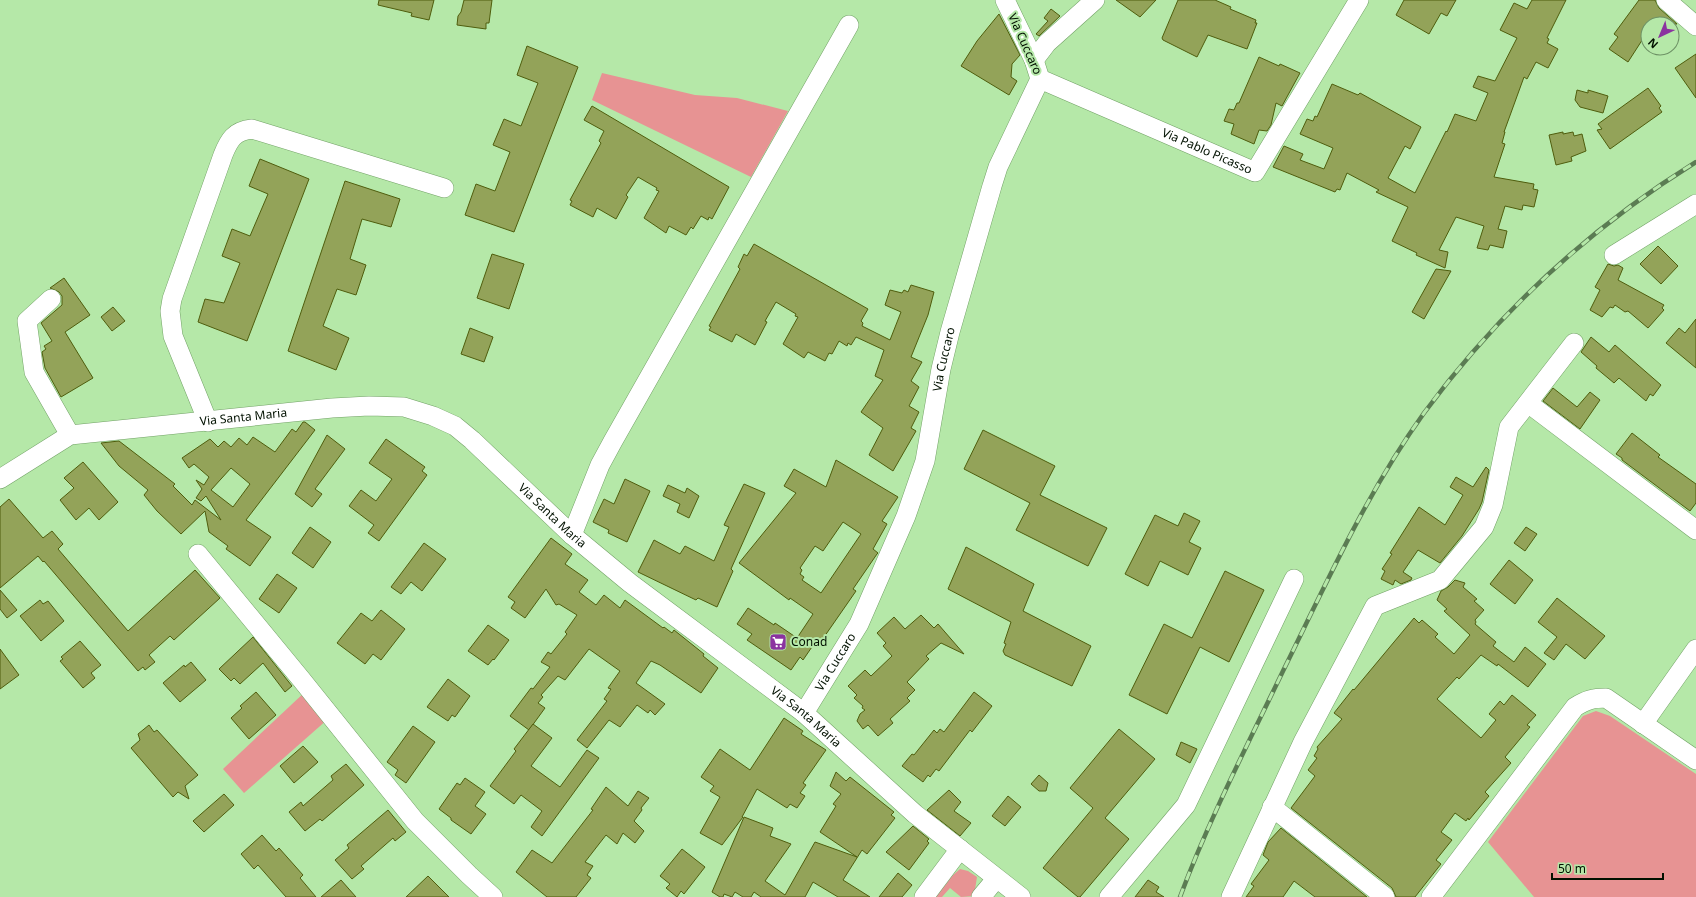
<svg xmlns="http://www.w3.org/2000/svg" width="1696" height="897" font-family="'Noto Sans',sans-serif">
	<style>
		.green { fill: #e79393 }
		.building { fill: #93a359; stroke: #4f5d0d; fill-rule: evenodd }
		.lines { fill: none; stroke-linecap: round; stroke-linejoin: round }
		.minor-casing { stroke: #72a266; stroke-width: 20 }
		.minor { stroke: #fff; stroke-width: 19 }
		.rail-casing { stroke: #5b7c53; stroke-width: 4.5 }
		.rail { stroke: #b5e8a8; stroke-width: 3; stroke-dasharray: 9; stroke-linecap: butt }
		.labels { text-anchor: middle; stroke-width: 4; stroke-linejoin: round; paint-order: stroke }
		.street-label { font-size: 12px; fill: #021100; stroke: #b5e8a8 }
		.poi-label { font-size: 12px; fill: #021100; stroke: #b5e8a8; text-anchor: start }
	</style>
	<rect width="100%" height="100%" fill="#b5e8a8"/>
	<g class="green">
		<path d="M602,73L695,95L737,98L788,111L751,177L592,100Z"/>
		<path d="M306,691L328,719L244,793L223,769Z"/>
		<path d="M1596,711L1610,716L1696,774V897H1534L1488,842L1583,716Z"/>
		<path d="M960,869L968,871L977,877L974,896L961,897L950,888L942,897H936L952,876Z"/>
	</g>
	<g class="building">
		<path d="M379,0H434L429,20L411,16L412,13L378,5Z"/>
		<path d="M464,0H492L489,23H486V29L457,25L458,16L461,12Z"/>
		<path d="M1116,0H1156L1140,17Z"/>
		<path d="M1178,0H1215L1231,7L1230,9L1256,20L1255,23H1257L1247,49L1208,35L1197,57L1163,40L1162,38Z"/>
		<path d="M1404,0H1456L1447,16L1441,13L1429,34L1396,15Z"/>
		<path d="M1532,0H1566L1547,38L1549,39L1547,43L1558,49L1548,68L1536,62L1527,79L1524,77L1504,132H1505L1502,143L1505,144L1494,177L1534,184L1533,189L1538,190L1534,207L1523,205L1522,210L1505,206L1498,229L1507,231L1503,248L1490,245L1488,250L1477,248L1484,226L1456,217L1439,250L1448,252L1445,268L1416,255L1417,253L1392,241L1408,207L1376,192L1379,190L1347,173L1340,190L1337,189L1335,192L1273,167L1284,146L1303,154L1300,160L1324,169L1333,148L1300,134L1307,119L1313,121L1315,116L1317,117L1332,84L1358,95L1360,93L1421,127L1410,149L1405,146L1388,178L1415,193L1446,131L1447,132L1455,114L1476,121L1488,93L1473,87L1478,76L1495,81L1517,38L1500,30L1514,3L1527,9Z"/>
		<path d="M1639,0H1655L1659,8L1677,24H1648V31L1628,62L1609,49L1618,37L1614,34Z"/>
		<path d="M1051,9L1060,16L1039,36L1036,34L1048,21L1044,18Z"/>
		<path d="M999,14L1020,55L1012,64L1011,77L1017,81L1009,95L961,66L977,41Z"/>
		<path d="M527,46L578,67L514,232L465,215L476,184L495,191L510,152L493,145L504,119L521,126L538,83L517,75Z"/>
		<path d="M1696,54V98L1675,68Z"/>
		<path d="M1259,57L1279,66L1280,64L1300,73L1282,106L1276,103L1271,125L1267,131L1259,130L1254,144L1231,134L1234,124L1224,121L1229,109L1234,110L1237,103H1239Z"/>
		<path d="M1648,88L1661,106L1659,108L1662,112L1610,149L1597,130L1602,129L1598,124Z"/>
		<path d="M1577,90L1588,93V90L1608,96L1603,113L1580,107L1575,100Z"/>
		<path d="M592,106L729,187L712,219L709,217L708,220L701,216L693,229L691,227L686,235L669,226L666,233L644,218L659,191L656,190L657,188L638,177L626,195L628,197L616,219L597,208L593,217L570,205L572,201L570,200L601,143L599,141L604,131L584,120Z"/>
		<path d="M1563,132V134L1573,132L1574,136L1582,134L1586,151L1571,157L1572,161L1556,165L1549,135Z"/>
		<path d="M260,159L309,179L247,341L198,322L205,299L224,303L240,263L222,256L232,229L250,236L268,194L249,186Z"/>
		<path d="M345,181L400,199L391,227L362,219L350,259L366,265L356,295L337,289L323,326L349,338L336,370L288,351Z"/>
		<path d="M754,244L868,309L861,321L863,323L862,326L890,340L901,312L885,305L890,290L902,293L904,290L908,292L911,285L934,292L928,315L911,357L922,362L911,381L919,387L909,406L919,412L911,428L916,431L893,471L869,455L883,428L861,412L883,380L875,376L884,350L856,337L851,345L848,343L847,346L839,341L832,354L829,353L825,361L808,352L804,358L783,344L798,317L795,316L796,314L776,302L765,321L767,322L755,345L736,334L732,342L709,330L711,327L709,326L740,269L738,267L744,254L747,256Z"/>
		<path d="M1658,246L1678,266L1661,284L1640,264Z"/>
		<path d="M492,254L524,264L509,309L477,298Z"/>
		<path d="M1608,264L1614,266L1618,265L1623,268L1618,280L1664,305L1662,308L1664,310L1648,328L1628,311L1625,312L1615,305L1613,308L1610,307L1602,317L1590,310L1600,290L1595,287Z"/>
		<path d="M1436,269L1451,271L1424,319L1412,312Z"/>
		<path d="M64,278L90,315L65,332L93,378L61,397L45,368L42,352L46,349L44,346L52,341L41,323L62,305V296L59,292L50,288Z"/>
		<path d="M113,307L125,321L112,331L101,317Z"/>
		<path d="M1696,319V368L1666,343L1679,328L1685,333Z"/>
		<path d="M470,328L493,337L484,362L461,354Z"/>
		<path d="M1591,337L1609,352L1615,345L1661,385L1653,396L1650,394L1646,401L1619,378L1614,383L1596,368L1597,366L1581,352Z"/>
		<path d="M1553,388L1577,407L1590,392L1600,400L1580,429L1543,401Z"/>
		<path d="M303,422H305L315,430L246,520L271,537L250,566L226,549L228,546L209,532L205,511L181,534L157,511L144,495L148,490L119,466L101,443L119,441L175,484L173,486L192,505L195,500L221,520L206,496L201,501L196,498L202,489L196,480L204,485L209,477L194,464L189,468L182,458L210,439L218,447L224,441L231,447L239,438L247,445L253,437L275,452L292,429L296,432ZM231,468L250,484L233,507L211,490Z"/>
		<path d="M983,430L1055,466L1040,495L1107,528L1088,566L1016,530L1030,503L964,469Z"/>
		<path d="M1632,433L1660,455L1658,457L1696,484V503L1690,511L1622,460V458L1616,454Z"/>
		<path d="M327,435L345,449L315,489L322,494L312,507L295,494Z"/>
		<path d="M386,439L425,467L422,471L427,475L379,541L368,533L374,525L349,506L361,490L376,501L392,479L369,463Z"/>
		<path d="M836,460L898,497L882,521L887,524L873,549L878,553L877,554L853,589L856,591L822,640L820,639L818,642L816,641L803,660L800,657L791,670L747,640L752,634L737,624L748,608L774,625L775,623L797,638L813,614L790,598L789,600L739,563L796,493L784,486L794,469L826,487ZM843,522L861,534L821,593L802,580L804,577L800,574L802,570L800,568L815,546L823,551Z"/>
		<path d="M83,462L118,502L99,520L89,508L76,520L60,500L74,488L64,478Z"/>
		<path d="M1486,467L1489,470L1482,502L1479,509L1462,536L1440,563L1418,550L1403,572L1412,578L1411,580L1401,584L1395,580L1393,585L1381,579L1385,571L1382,569L1392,554L1390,553L1419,507L1445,525L1463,495L1450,487L1456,477L1473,487Z"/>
		<path d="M625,479L650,491L627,542L608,533L609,530L593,522L604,499L614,504Z"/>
		<path d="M744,484L765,493L731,569L733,571L717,607L698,598L696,600L638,572L654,540L680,554L685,546L714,561L729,527L724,525Z"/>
		<path d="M668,485L685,493L687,488L699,496L689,518L677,512L680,504L663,496Z"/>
		<path d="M9,499L43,538L52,531L63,544L58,549L128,631L195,570L220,598L174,640L170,636L149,655L155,662L145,670L143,667L138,671L44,561L43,562L38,556L0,588V507Z"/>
		<path d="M1184,513L1200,521L1189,542L1201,548L1188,575L1160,561L1148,586L1125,574L1155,515L1178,526Z"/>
		<path d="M310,527L331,542L313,568L292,553Z"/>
		<path d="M1526,527L1537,534L1525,551L1514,543Z"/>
		<path d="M551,538L572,554L565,564L588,580L579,592L596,605L604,595L620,608L625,600L663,628L664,627L672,633L674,630L704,654L703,656L718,668L701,693L660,665L651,661L636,683L665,704L655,715L650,710L648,713L637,705L620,727L609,720L587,748L577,740L607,701L604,699L611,689L608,688L620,671L589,649L565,680L558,676L541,695L543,697L538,703L545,708L529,730L510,716L531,688L533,689L550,667L541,662L548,652L551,654L567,634L565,632L577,615L559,604L556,605L546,589L525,618L511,608L515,602L508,597Z"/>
		<path d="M424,543L446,559L422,591L411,582L401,594L391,587Z"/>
		<path d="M966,547L1034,584L1023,611L1091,646L1072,686L1005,655L1003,651L1006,644L1004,643L1011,622L948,589Z"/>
		<path d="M1509,560L1533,580L1515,604L1490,584Z"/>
		<path d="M1225,571L1264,590L1229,662L1200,647L1167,714L1129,695L1164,624L1192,638Z"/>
		<path d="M277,574L297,588L279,613L259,599Z"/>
		<path d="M1455,580L1465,583L1463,587L1477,599L1474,601L1484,610L1475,620L1476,622L1475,624L1496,642L1493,646L1514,662L1525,647L1546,664L1528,687L1498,664L1497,666L1481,655L1459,679L1457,677L1437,699L1481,738L1496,720L1489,714L1500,701L1504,705L1512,695L1536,715L1527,725L1530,727L1505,757L1511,763L1485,792L1489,796L1469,820L1468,818L1466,821L1455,813L1441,832L1452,840L1436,860L1441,864L1415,897H1396L1392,888L1291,808L1315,776L1308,770L1317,758L1314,756L1318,749L1317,747L1342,719L1334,713L1353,689L1354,690L1414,618L1419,623L1422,620L1438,634L1435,637L1454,654L1470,635L1444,611L1447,609L1437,600L1441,591L1448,587Z"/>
		<path d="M0,590L17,610L7,618L0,609Z"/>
		<path d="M1557,598L1605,636L1585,659L1566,644L1554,660L1544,653L1557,637L1538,622Z"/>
		<path d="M40,600L43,604L48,601L64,621L41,641L20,616Z"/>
		<path d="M381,610L405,629L381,660L373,654L365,664L337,643L361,613L372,621Z"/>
		<path d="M921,615L934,628L938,624L964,654L941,643L926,656L929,659L907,682L915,690L907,698L910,701L890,719L893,723L878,736L868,725L863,729L857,721L860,714L865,710L862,708L863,706L854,698L857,695L848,686L865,670L871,676L892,656L883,646L886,643L877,633L894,617L905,629Z"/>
		<path d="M488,625L509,640L494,660L493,659L488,665L468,651Z"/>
		<path d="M253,637L292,686L285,692L263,663L240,684L234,678L231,681L219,669Z"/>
		<path d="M80,641L101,665L91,673L95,678L83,688L60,661L63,659L61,657Z"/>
		<path d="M0,649L19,675L0,689Z"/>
		<path d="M191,662L206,680L180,702L163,683L184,665L185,667Z"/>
		<path d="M448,679L470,696L455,717L452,715L448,721L427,707Z"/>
		<path d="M256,692L276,715L249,739L231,718L242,708L240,706Z"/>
		<path d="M974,692L992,706L972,732L970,730L939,771L936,769L930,777L928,775L923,782L902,766L912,754L914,755L934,730L937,733L940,729L944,732Z"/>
		<path d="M784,718L803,731L801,734L826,750L803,783L806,785L800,793L805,796L797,808L790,804L787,808L757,789L742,817H743L722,845L700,833L720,797L710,791L714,786L701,777L720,749L750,770Z"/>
		<path d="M533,724L552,738L531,766L560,787L587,750L599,758L542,836L531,827L542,811L521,795L514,804L490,786L516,751L514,749Z"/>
		<path d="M149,725L154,732L157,730L198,775L185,786L189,799L178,792L173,797L131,748L140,740L138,734Z"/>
		<path d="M413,726L435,742L406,783L395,775L398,770L387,762Z"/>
		<path d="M1119,729L1155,759L1105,818L1129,839L1080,897H1078L1043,868L1093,808L1070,788Z"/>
		<path d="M1181,742L1197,749L1190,763L1176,755Z"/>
		<path d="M303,746L318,762L294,783L280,766Z"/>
		<path d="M346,764L364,785L322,821L320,819L305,831L289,812L301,802L303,806L333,780L331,776Z"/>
		<path d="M836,772L846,781L850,777L894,812L891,815L895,818L867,854L862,850L843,880L870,897H838L813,882L805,897H761L754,892L751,897H743L735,892L732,897L724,894L723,897H720L712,892L744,817L773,828L770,836L791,844L765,881L785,895L815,842L857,857L820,832L836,806L833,804L841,794L830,786Z"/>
		<path d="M1039,775L1048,783L1046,791H1039L1031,784Z"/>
		<path d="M465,778L485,792L475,806L486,814L471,834L451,820V818L439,809L457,783L460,785Z"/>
		<path d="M606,787L628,806L638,791L649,798L641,808L642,810L634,821L644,831L635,843L623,833L617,844L606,835L585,862L593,866L587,875L591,878L576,897H547L516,872L532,850L552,863L593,810L591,809Z"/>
		<path d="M949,790L961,802L954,811L971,823L960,836L927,810Z"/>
		<path d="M224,794L234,805L204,832L193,821Z"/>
		<path d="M1008,796L1021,807L1005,826L992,816Z"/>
		<path d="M388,810L406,832L395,841L393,838L361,866L364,869L352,879L335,860L349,848L347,845Z"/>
		<path d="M913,826L929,839L927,841L929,843L909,870L886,852Z"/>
		<path d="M1281,828L1367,897H1315L1294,881L1283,897H1246L1254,886L1251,884L1269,860L1263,855L1268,842Z"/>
		<path d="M262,835L276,851L279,848L303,875L300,878L316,897H286L258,865L254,869L241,854Z"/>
		<path d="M682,849L705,867L684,894L681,891L677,897L666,888L670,884L660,876Z"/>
		<path d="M898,873L912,885L902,897H879Z"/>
		<path d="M428,876L449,897H406Z"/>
		<path d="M341,880L356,897H321Z"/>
		<path d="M1148,880L1159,887L1156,892L1164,897H1135Z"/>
	</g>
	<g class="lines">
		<g class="minor-casing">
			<g id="minor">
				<path d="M1666,0L1696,26"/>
				<path d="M1034,60L1047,43L1095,0"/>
				<path id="s1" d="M1040,79L1255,172L1359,0"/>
				<path d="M1614,255L1696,204"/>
				<path d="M51,299L27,321L34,372L70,435"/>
				<path d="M1528,403L1696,530"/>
				<path d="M208,422L173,336L170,311L172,299L223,155C229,140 234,131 252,129L444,188"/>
				<path id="s2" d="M0,479L70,435L332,408L369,406L404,407L433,416L455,426L472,440L572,535L630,583L804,713L915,814L1021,897"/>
				<path d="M572,535L600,465L613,441L849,25"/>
				<path d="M198,554L301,679L415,821L469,875L493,897"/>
				<path id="s3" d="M804,713L859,624L906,516L925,461L941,369L950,332L992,186L998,167L1040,79L1034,60L1005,0"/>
				<path d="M1643,724L1696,649"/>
				<path d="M1272,807L1385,897"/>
				<path d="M924,897L960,849"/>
				<path d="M981,897L996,879"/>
				<path d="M1109,897L1186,805L1294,579"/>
				<path d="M1231,897L1303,742L1375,606L1440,580L1484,527L1493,505L1509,427L1574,343"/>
				<path d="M1431,897L1575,707C1586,700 1593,698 1606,698L1696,760"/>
			</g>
		</g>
		<use href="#minor" class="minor"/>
		<g class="rail-casing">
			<path id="rail" d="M1180,897C1209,819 1247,746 1283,671C1326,584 1367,492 1424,413C1498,313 1591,227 1696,162"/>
		</g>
		<use href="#rail" class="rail"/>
	</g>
	<defs>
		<g id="supermarket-square" transform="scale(0.9)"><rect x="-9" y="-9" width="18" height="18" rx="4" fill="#8b33a0" stroke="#b5e8a8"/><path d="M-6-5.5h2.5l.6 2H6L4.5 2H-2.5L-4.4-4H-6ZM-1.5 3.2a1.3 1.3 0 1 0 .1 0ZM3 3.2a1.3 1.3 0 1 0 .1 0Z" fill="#fff"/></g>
	</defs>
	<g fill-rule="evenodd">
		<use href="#supermarket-square" x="778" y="642"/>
	</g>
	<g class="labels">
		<g class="street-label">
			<text transform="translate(1025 44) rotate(66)" y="4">Via Cuccaro</text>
			<text dy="4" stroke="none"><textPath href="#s1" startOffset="182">Via Pablo Picasso</textPath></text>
			<text dy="4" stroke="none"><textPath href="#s3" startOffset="384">Via Cuccaro</textPath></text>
			<text dy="4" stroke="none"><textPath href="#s2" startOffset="257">Via Santa Maria</textPath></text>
			<text dy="4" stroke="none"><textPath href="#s2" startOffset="605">Via Santa Maria</textPath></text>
			<text dy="4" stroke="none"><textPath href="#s3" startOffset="60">Via Cuccaro</textPath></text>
			<text dy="4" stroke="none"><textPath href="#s2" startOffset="929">Via Santa Maria</textPath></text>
		</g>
		<g class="poi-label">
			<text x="791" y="646">Conad</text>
		</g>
	</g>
	<g transform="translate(1660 36) rotate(224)"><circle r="19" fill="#b5e8a8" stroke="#6d9265"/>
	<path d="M0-3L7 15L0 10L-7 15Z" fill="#8b33a0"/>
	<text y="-6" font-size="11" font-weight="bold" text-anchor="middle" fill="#021100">N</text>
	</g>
	<path d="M1552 873v6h111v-6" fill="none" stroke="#021100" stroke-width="2"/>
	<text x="1558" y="873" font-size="12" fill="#021100" stroke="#b5e8a8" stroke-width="3" paint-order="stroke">50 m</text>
</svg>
